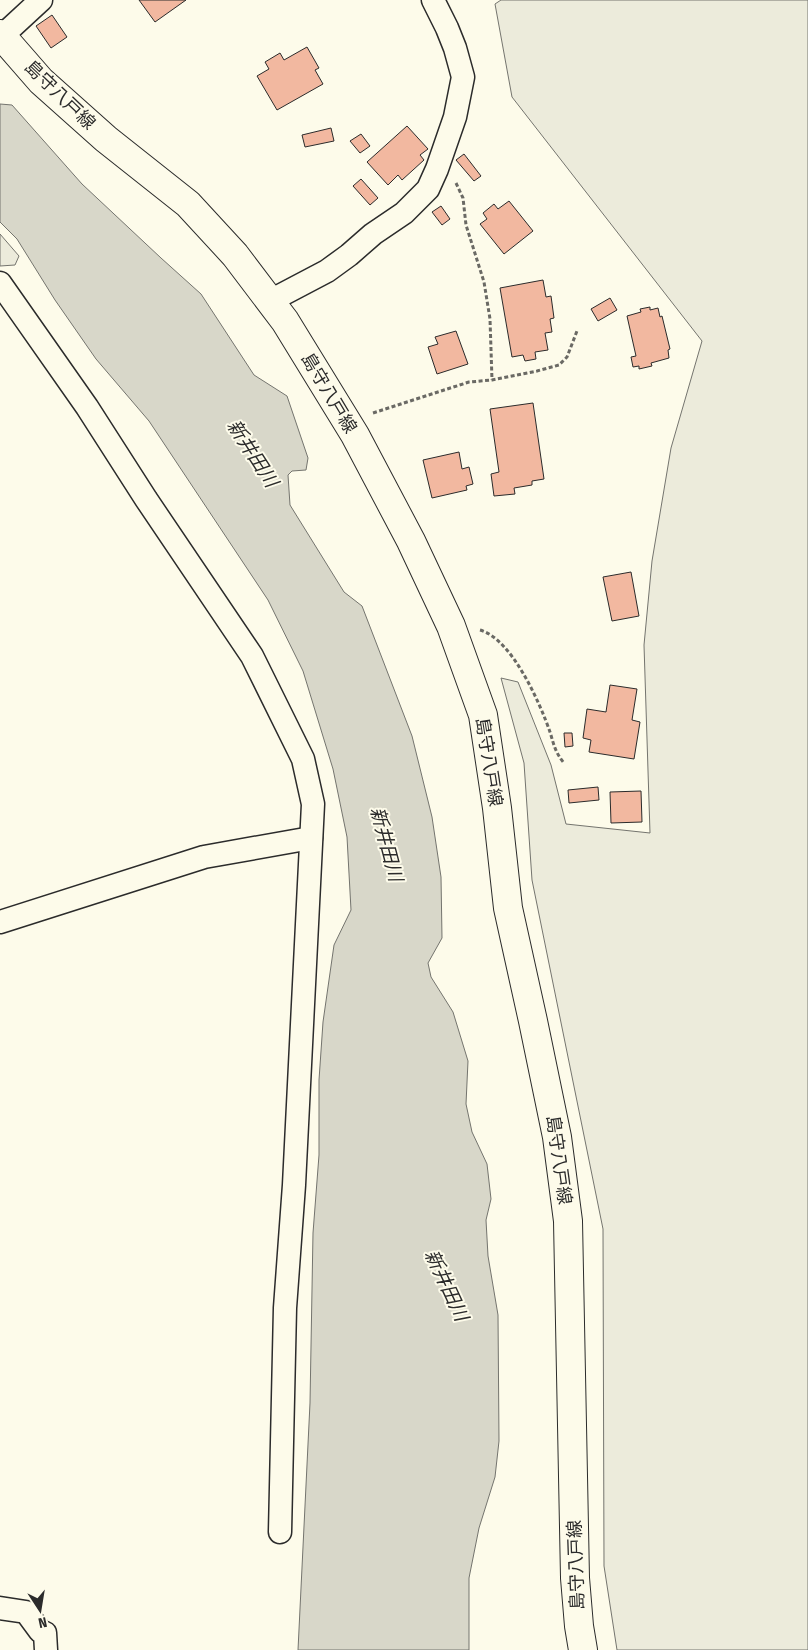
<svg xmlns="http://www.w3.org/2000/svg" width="808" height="1650" font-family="'Fira Sans Condensed','Noto Sans JP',sans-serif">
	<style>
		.green { fill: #ecebdb; stroke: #74746e }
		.water { fill: #d8d7c9; stroke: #74746e }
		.building { fill: #f2b8a0; stroke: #2b2b2b }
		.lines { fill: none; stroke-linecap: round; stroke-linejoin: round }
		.minor-casing { stroke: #2b2b2b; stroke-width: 25 }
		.secondary-casing { stroke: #2b2b2b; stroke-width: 30 }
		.path { stroke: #6a6964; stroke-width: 3; stroke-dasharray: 4 2.5; stroke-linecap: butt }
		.minor { stroke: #fdfbea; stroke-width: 22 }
		.secondary { stroke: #fdfbea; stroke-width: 28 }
		.labels { text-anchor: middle; stroke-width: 4; stroke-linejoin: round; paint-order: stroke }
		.street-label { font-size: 18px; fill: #2b2b2b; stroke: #fdfbea }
		.water-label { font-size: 19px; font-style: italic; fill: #2b2b2b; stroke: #fdfbea }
	</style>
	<rect width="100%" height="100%" fill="#fdfbea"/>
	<g class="green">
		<path d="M501,0H808V1650H617L604,1566L603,1229L532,880L524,763L501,678L518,682L551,765L566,824L650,833L644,645L652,561L671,448L702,341L512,97L495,4Z"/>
		<path d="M0,234L19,256L15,265L0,266Z"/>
	</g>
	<path class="water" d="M0,104L12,105L82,184L161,258L201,294L254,375L287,396L308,458L306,470L292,471L288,475L290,505L344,592L362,606L412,736L432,817L441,877L442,938L428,963L431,977L453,1012L468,1061L466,1104L472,1132L487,1164L491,1199L486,1220L488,1256L498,1315L499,1441L495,1477L479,1528L469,1578V1650H298L310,1403L313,1233L319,1155V1080L323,1022L334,945L351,910L347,837L333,769L303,671L268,600L149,421L96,359L55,300L17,239L0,222Z"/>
	<g class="building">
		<path d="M139,0H186L155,22Z"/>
		<path d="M52,15L67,37L51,48L36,26Z"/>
		<path d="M307,47L319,68L315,70L323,84L277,110L257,76L269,69L265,62L280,53L284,60Z"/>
		<path d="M407,126L428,149L420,155L424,160L402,180L398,175L388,185L367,162Z"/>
		<path d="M331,128L334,141L305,147L302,135Z"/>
		<path d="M361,134L370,146L360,153L350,141Z"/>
		<path d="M464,154L481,176L474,181L456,160Z"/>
		<path d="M361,179L378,198L370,205L353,186Z"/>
		<path d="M509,201L533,231L504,254L480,224L487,219L483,213L494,204L498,209Z"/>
		<path d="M441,206L450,219L442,225L432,212Z"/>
		<path d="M543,280L546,297L551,296L554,318L550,319L552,332L545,333L548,350L535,352L536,359L525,361L523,355L512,357L500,288Z"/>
		<path d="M610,298L617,310L598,321L591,309Z"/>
		<path d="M650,307V310L658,308L660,317L662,316L670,349L668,350L669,358L651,363L652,366L639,369V366L633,367L631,357L636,356L627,316L641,312L640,309Z"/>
		<path d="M456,331L468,364L437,374L428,347L438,344L435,337Z"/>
		<path d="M533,403L544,479L532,481V485L514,488L515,494L494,496L491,474L499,472L490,409Z"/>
		<path d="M459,452L462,469L469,467L473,484L466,486L467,490L432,498L423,460Z"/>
		<path d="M631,572L639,616L612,621L603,577Z"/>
		<path d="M610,685L637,689L632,720L640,722L634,759L589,752L591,740L583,738L587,709L606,712Z"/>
		<path d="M564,733H572L573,746L565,747Z"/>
		<path d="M598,787L599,800L569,803L568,790Z"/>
		<path d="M641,791L642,822L611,823L610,792Z"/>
	</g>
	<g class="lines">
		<g class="minor-casing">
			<g id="minor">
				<path d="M2,36L41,0"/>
				<path d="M0,283L87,407L146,499L252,656L303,759L313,804L294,1185L285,1308L280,1532"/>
				<path d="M270,301L327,271L349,255L373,234L404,213L428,189L437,169L455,117L463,77L455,48L447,28L433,0"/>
				<path d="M0,922L204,857L311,838"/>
				<path d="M0,1608L26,1612L40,1631L45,1633L46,1650"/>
			</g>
		</g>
		<g class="secondary-casing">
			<path id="secondary" d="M0,34L41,81L106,139L188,204L235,255L285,321L355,435L411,541L451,626L483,715L497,808L508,908L533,1021L557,1137L568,1221L575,1578L579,1626L583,1650"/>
		</g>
		<g class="path">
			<path d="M456,183L463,198L466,225L484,282L490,319L492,380"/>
			<path d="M373,413L469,382L492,380L537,371L559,365L567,357L577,331"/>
			<path d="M480,630C512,639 540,703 550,732C554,745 555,752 564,763"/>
		</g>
		<use href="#minor" class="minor"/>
		<use href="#secondary" class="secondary"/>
	</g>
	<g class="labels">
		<g class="street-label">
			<text transform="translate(60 95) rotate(44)" y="6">島守八戸線</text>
			<text transform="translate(329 393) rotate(59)" y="6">島守八戸線</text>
			<text transform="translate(489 762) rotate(81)" y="6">島守八戸線</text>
			<text transform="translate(559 1160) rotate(82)" y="6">島守八戸線</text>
			<text transform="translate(576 1565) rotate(-92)" y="6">島守八戸線</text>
		</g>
		<g class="water-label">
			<text transform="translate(253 453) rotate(57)" y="7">新井田川</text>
			<text transform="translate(387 844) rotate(75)" y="7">新井田川</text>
			<text transform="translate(447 1285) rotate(65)" y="7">新井田川</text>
		</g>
	</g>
	<g transform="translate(40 1610) rotate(168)" stroke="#fdfbea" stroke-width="4" paint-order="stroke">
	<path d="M0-4L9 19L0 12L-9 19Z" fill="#2b2b2b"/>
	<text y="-8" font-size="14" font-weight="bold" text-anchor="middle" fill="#2b2b2b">N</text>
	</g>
</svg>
